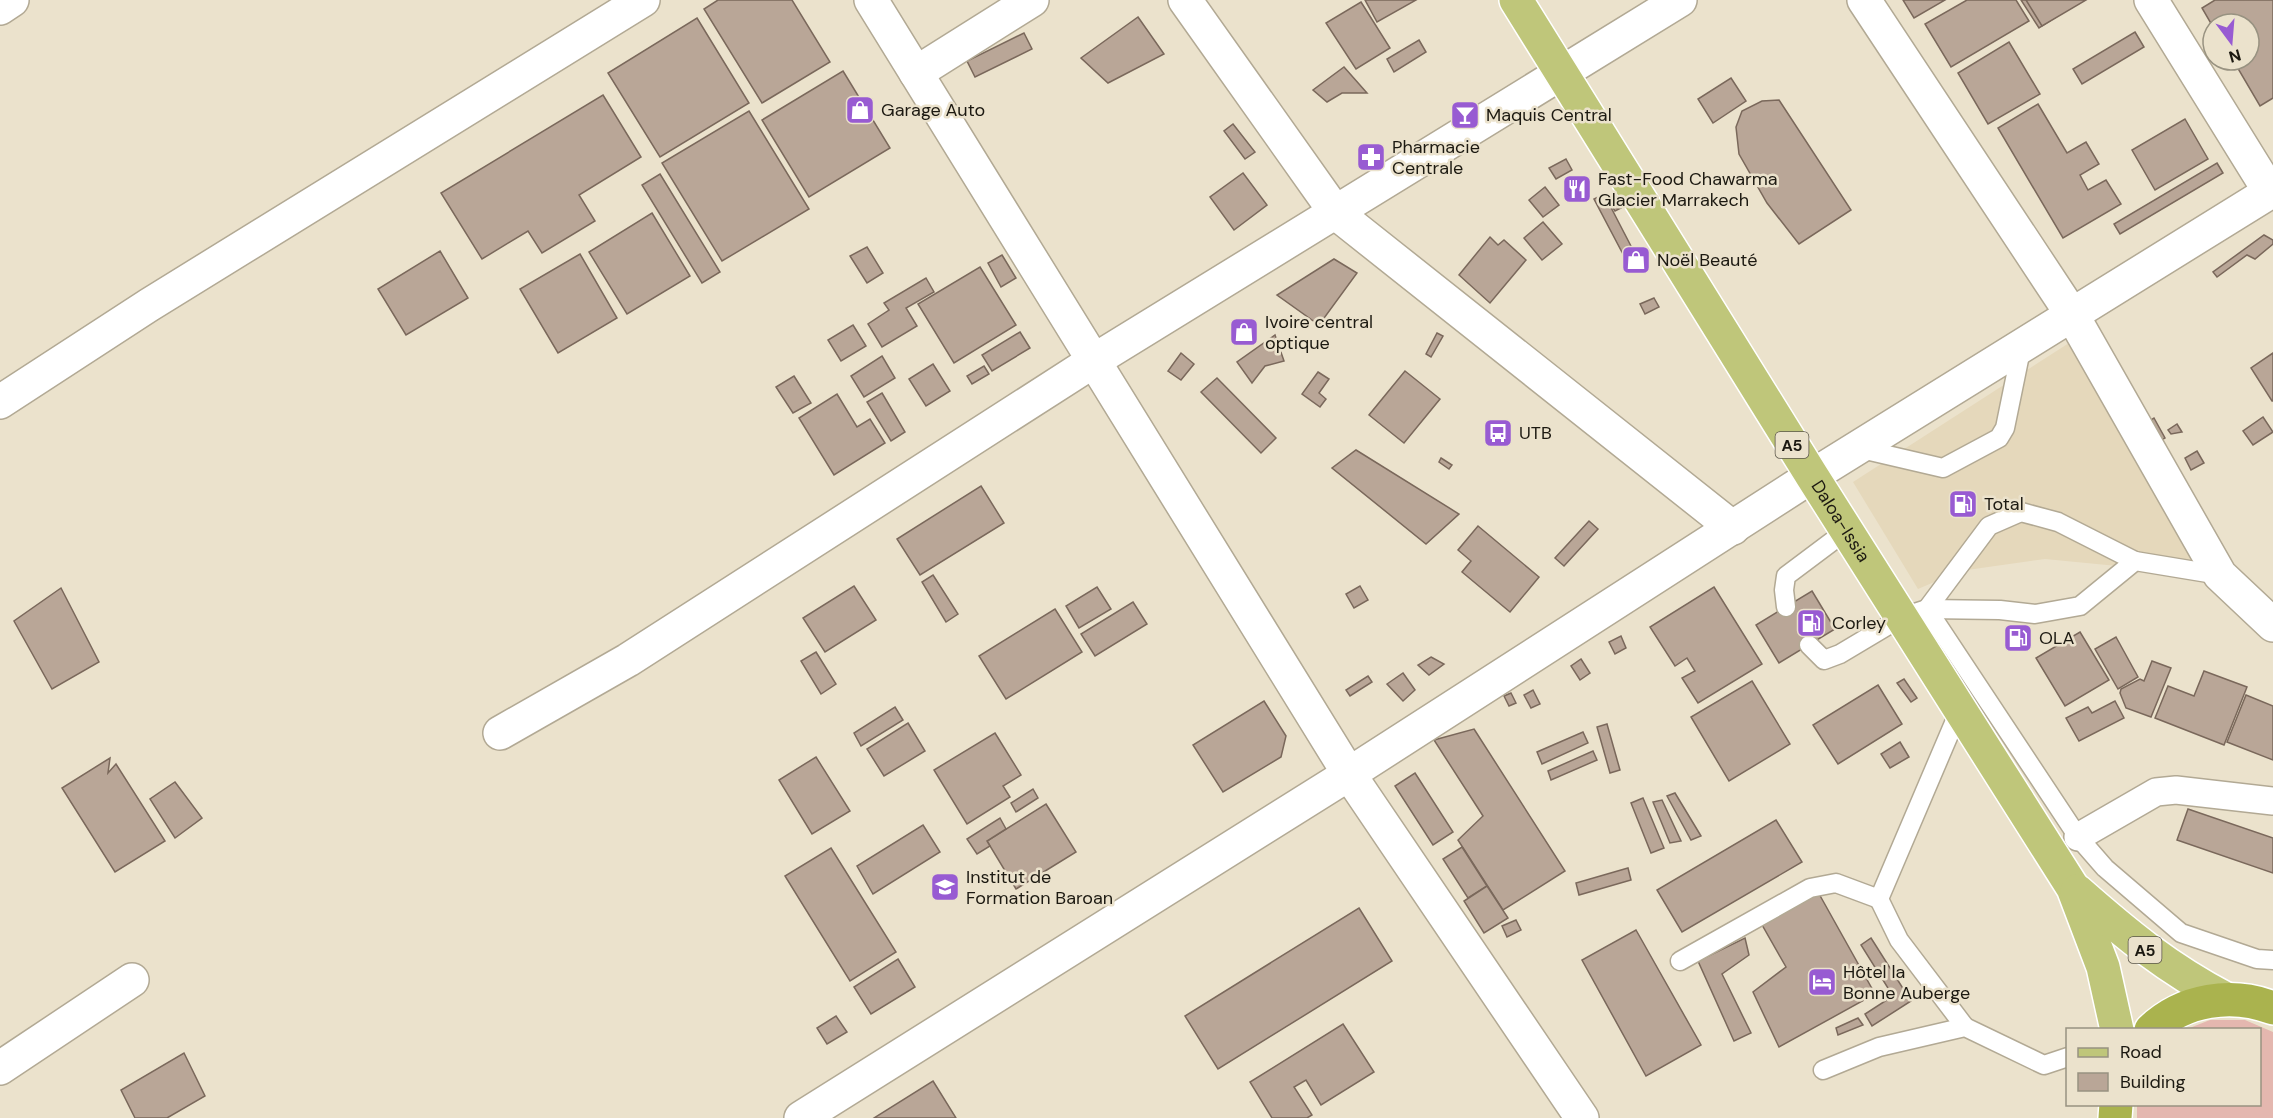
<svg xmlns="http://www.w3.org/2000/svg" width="2273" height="1118" font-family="'DM Sans',sans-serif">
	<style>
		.built { fill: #e5d8bb }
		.green { fill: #e4b7af }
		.building { fill: #b9a697; stroke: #7a685b; stroke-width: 1.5 }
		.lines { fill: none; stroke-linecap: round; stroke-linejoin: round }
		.service-casing { stroke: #b2a994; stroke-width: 21 }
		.pedestrian-casing { stroke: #b2a994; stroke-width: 30 }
		.minor-casing { stroke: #b2a994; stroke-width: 36 }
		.tertiary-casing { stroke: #b2a994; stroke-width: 36 }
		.primary-casing { stroke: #fff; stroke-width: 36 }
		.trunk-casing { stroke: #fff; stroke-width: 36 }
		.service { stroke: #fff; stroke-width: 18 }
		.pedestrian { stroke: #fff; stroke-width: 27 }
		.minor { stroke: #fff; stroke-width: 33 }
		.tertiary { stroke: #fff; stroke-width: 33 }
		.primary { stroke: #bfc67a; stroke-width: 33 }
		.trunk { stroke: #aab34e; stroke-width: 33 }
		.labels { text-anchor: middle; stroke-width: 5; stroke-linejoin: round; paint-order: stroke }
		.shield { fill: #ebe2cc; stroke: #5a5549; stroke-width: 1.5 }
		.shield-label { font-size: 16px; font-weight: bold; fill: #1c1911 }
		.poi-label { font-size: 18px; fill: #1c1911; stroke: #ebe2cc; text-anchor: start }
		.street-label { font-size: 18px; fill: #1c1911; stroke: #ebe2cc }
	</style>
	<rect width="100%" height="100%" fill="#ebe2cc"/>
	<path class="built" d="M2069,343L2210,575L2045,559L1960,571L1918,589L1853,482Z"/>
	<path class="green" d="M2210,1020H2245L2273,1032V1118H2137V1105L2260,1104V1030L2187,1029Z"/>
	<g class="building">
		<path d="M718,0H792L830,62L762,103L704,9Z"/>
		<path d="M1365,0H1416L1377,22Z"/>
		<path d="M1903,0H1945L1914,18Z"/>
		<path d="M1967,0H2016L2029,21L1951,67L1925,24Z"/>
		<path d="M2021,0H2082L2039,28Z"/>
		<path d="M2026,0H2086L2042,26Z"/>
		<path d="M2215,0H2273V98L2260,106L2233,60H2249V24H2213V27L2202,8Z"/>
		<path d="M1361,2L1390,48L1356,69L1326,23Z"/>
		<path d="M1138,17L1164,54L1108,83L1081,58Z"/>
		<path d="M697,18L749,103L660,157L608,73Z"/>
		<path d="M2135,32L2144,47L2082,84L2073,69Z"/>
		<path d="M1024,33L1032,49L975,77L967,61Z"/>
		<path d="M1419,40L1426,52L1394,72L1387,59Z"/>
		<path d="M2009,42L2040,94L1988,124L1958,73Z"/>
		<path d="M1344,67L1367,93H1342L1327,102L1313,90Z"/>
		<path d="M843,71L890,148L809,197L762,120Z"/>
		<path d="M1731,78L1746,101L1713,123L1698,99Z"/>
		<path d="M603,95L641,157L579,195L595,221L542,253L528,231L482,259L441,193Z"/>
		<path d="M1779,100L1851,210L1799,244L1767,203L1739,154L1736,127L1742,111L1762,101Z"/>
		<path d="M2038,104L2067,153L2086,142L2099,164L2080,175L2088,190L2106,180L2121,204L2063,238L1998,128Z"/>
		<path d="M749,111L809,209L722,261L662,163Z"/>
		<path d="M2185,119L2208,159L2155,190L2132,150Z"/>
		<path d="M1233,124L1255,152L1245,159L1224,131Z"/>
		<path d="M1566,159L1572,170L1556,179L1549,168Z"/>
		<path d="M2217,163L2223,173L2120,234L2114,224Z"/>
		<path d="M1243,173L1267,205L1234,230L1210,197Z"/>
		<path d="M660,174L720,272L702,283L642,185Z"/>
		<path d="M1545,187L1559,205L1543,217L1529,200Z"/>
		<path d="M1604,194L1633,250L1624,256L1594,199Z"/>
		<path d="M1613,195L1621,208L1615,211L1608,200Z"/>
		<path d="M652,213L690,276L627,314L589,252Z"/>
		<path d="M1543,222L1562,244L1542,260L1524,238Z"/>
		<path d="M2264,235L2273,240V244L2255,259L2247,255L2217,277L2213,272Z"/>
		<path d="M1490,237L1498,245L1504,240L1526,260L1490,303L1459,275Z"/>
		<path d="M867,247L883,273L867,283L850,256Z"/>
		<path d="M440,251L468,298L406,335L378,289Z"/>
		<path d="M580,254L617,318L558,353L520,289Z"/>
		<path d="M1002,255L1016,278L1001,287L988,263Z"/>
		<path d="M1334,259L1357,273L1319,325L1277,295Z"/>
		<path d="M980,267L1016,325L954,363L918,304Z"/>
		<path d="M926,278L934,292L906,308L917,326L882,347L868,324L889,310L884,303Z"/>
		<path d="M1654,298L1659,307L1645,314L1640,304Z"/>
		<path d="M853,325L866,346L841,361L828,340Z"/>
		<path d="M1020,332L1030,348L992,371L982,355Z"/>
		<path d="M1437,333L1443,336L1431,357L1426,354Z"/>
		<path d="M1275,335L1284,361L1265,366L1252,383L1237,362Z"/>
		<path d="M1181,353L1194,364L1181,380L1168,371Z"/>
		<path d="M2273,353V401H2272L2251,368Z"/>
		<path d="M882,356L895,378L864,397L851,376Z"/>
		<path d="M933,364L950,391L926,406L909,379Z"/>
		<path d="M984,366L989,374L972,384L967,376Z"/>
		<path d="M1405,371L1440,399L1404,443L1369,415Z"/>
		<path d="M1318,372L1329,379L1319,393L1326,399L1320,407L1302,394Z"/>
		<path d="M794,376L811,403L793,413L776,387Z"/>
		<path d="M1217,378L1276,438L1261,453L1201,392Z"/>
		<path d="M882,393L905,432L891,441L867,402Z"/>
		<path d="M837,394L857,427L870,419L885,443L834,475L799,418Z"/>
		<path d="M2263,417L2273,432L2253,445L2243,431Z"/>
		<path d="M2154,418L2165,438L2158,442L2146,423Z"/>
		<path d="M2177,424L2182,432L2171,434L2168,430Z"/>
		<path d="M1356,450L1459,514L1426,544L1332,468Z"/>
		<path d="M2197,451L2204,463L2191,470L2185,458Z"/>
		<path d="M1441,458L1452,465L1449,469L1439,462Z"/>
		<path d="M981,486L1004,523L920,575L897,539Z"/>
		<path d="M1589,521L1598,529L1564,566L1555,558Z"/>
		<path d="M1478,526L1539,577L1510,612L1462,572L1471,561L1458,550Z"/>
		<path d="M933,575L958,614L946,622L922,582Z"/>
		<path d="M854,586L876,620L825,652L803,618Z"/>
		<path d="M1360,586L1368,600L1354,608L1346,594Z"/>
		<path d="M1097,587L1111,609L1079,628L1066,606Z"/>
		<path d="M1714,587L1762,664L1698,703L1682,678L1695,671L1687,658L1675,666L1650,627Z"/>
		<path d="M61,588L99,662L52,689L14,621Z"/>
		<path d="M1812,591L1835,629L1779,663L1756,625Z"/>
		<path d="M1133,602L1147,624L1095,656L1081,634Z"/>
		<path d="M1055,609L1082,652L1006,699L979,656Z"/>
		<path d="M2080,632L2109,680L2065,706L2036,658Z"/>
		<path d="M1621,636L1626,648L1615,654L1609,642Z"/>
		<path d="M2116,637L2138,677L2118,689L2095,649Z"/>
		<path d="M816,652L836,684L821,694L801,661Z"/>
		<path d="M1431,657L1444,664L1429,675L1418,665Z"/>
		<path d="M1581,659L1590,673L1580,680L1571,666Z"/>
		<path d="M2152,661L2171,668L2151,717L2126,708L2120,693L2121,689L2140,679L2144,681Z"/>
		<path d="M2204,671L2247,687L2224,745L2155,718L2168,686L2194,696Z"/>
		<path d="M1403,673L1415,690L1403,701L1387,684Z"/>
		<path d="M1368,676L1372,682L1350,696L1346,690Z"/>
		<path d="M1904,679L1917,698L1911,702L1897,683Z"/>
		<path d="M1752,681L1790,744L1729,781L1691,717Z"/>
		<path d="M1878,685L1902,724L1838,764L1813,725Z"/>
		<path d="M1533,690L1540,704L1531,708L1524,695Z"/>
		<path d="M1511,693L1516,703L1509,706L1504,696Z"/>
		<path d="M2246,695L2273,706V760L2227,742Z"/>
		<path d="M1264,701L1286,736L1281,757L1223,792L1193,745Z"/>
		<path d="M2115,701L2124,718L2079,741L2066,718L2088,707L2092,713Z"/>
		<path d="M895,707L903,720L861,746L854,733Z"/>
		<path d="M908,723L925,751L884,776L867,749Z"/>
		<path d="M1607,724L1620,770L1610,773L1597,727Z"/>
		<path d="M1474,729L1565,871L1503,910L1458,840L1483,816L1434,740Z"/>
		<path d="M1583,732L1588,743L1542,764L1537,752Z"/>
		<path d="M995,733L1021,775L1003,786L1010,797L967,824L934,770Z"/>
		<path d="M1900,742L1909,757L1890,768L1881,754Z"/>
		<path d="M1593,751L1597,760L1551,780L1548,771Z"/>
		<path d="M816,757L850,811L812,834L779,780Z"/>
		<path d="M110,758L108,773L116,764L165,841L115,872L62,788Z"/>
		<path d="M1415,773L1453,832L1433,845L1395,786Z"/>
		<path d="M175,782L202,818L175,838L150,799Z"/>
		<path d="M1033,789L1038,798L1016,812L1011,803Z"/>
		<path d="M1675,793L1701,836L1691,840L1667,796Z"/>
		<path d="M1643,798L1664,848L1651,853L1631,803Z"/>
		<path d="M1662,800L1681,841L1670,843L1653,802Z"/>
		<path d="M1046,804L1076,852L1016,889L987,841Z"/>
		<path d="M2188,809L2273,838V873L2177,840Z"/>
		<path d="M1000,818L1006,829L987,841L990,846L977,854L967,839Z"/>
		<path d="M1776,820L1802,862L1682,932L1657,890Z"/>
		<path d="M923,825L940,852L873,894L857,866Z"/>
		<path d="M1462,847L1487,886L1468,898L1443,859Z"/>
		<path d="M831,848L896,952L850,981L785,876Z"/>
		<path d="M1628,868L1631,880L1579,895L1576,883Z"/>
		<path d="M1487,886L1508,918L1484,933L1464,901Z"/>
		<path d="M1818,892L1875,994L1779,1047L1753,992L1786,967L1761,923Z"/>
		<path d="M1359,908L1392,961L1218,1069L1185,1016Z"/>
		<path d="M1516,920L1521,930L1507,937L1502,926Z"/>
		<path d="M1636,930L1701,1045L1646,1076L1582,960Z"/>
		<path d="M1745,938L1749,955L1722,974L1751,1033L1734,1041L1698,961Z"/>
		<path d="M1871,938L1911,1001L1872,1026L1865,1014L1893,996L1861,945Z"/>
		<path d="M898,959L915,987L871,1014L854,987Z"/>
		<path d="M836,1016L847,1032L827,1044L817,1028Z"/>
		<path d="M1858,1018L1863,1025L1838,1035L1836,1028Z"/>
		<path d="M1343,1024L1374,1072L1321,1105L1306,1080L1294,1087L1312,1115L1307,1118H1272L1250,1082Z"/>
		<path d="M184,1053L205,1096L167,1118H135L121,1090Z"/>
		<path d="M933,1081L956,1118H874Z"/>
	</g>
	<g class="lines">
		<g class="service-casing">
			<g id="service">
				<path d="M1857,448L1943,468L1999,438L2005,428L2022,345"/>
				<path d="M2135,561L2058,522L2021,512L1989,526L1927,609L2078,837L2105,868L2181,933L2257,959L2273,960"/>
				<path d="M1786,607L1784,590L1786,576L1846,531"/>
				<path d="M1809,645L1824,660L1840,654L1902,617L1927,609L2000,610L2035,614L2080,606L2135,561L2220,575"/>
				<path d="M1960,709L1879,899L1899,940L1965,1027"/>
				<path d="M1680,961L1810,888L1836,883L1879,899"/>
				<path d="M1823,1070L1879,1047L1965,1027L2044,1065L2068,1057"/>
			</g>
		</g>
		<g class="pedestrian-casing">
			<path id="pedestrian" d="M2078,837L2156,792L2176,790L2273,801"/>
		</g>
		<g class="minor-casing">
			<g id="minor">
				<path d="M871,0L1349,774L1582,1118"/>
				<path d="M1185,0L1336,213L1733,528"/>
				<path d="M1864,0L2071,313L2220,575L2273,625"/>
				<path d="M2151,0L2270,192"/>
				<path d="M916,73L1032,0"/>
				<path d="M0,402L149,305L643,0"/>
				<path d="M500,733L628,660L1095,360L1680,0"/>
				<path d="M0,1068L132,980"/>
				<path d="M801,1118L1349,774L1812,476"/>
			</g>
		</g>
		<g class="tertiary-casing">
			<g id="tertiary">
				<path d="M0,8L12,0"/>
				<path d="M1812,476L2273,190"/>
			</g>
		</g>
		<g class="primary-casing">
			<g id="primary">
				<path id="s1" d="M1516,0L1812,476L2073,888L2103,967L2117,1030"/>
				<path d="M2077,891C2127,935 2167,968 2226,999"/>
			</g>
		</g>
		<g class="trunk-casing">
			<g id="trunk">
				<path d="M2151,1030C2184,999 2232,992 2273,1008"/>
				<path d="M2115,1118L2116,1104"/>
			</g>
		</g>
		<use href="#service" class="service"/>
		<use href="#pedestrian" class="pedestrian"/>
		<use href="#minor" class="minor"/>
		<use href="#tertiary" class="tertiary"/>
		<use href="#primary" class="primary"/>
		<use href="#trunk" class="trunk"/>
	</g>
	<defs>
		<g id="shop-square" transform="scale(1.5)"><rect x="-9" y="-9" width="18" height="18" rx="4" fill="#985bd2" stroke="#ebe2cc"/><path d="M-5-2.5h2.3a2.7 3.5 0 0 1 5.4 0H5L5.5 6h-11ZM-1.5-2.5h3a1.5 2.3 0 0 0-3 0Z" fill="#fff"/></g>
		<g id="bar-square" transform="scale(1.5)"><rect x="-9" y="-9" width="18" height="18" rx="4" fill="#985bd2" stroke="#ebe2cc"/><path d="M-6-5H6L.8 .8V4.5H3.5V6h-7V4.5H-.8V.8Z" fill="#fff"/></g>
		<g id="pharmacy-square" transform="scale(1.5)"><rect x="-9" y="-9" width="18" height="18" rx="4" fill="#985bd2" stroke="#ebe2cc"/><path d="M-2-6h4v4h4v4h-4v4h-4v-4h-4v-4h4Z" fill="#fff"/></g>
		<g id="restaurant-square" transform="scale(1.5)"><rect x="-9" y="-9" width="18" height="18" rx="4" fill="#985bd2" stroke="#ebe2cc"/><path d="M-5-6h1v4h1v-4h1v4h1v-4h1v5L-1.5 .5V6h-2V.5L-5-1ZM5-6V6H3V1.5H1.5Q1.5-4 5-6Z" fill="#fff"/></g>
		<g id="bus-square" transform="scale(1.5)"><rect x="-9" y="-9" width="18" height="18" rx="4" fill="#985bd2" stroke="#ebe2cc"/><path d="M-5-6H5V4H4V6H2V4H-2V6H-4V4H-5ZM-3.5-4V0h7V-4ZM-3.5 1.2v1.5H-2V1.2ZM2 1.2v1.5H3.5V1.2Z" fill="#fff"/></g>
		<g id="fuel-square" transform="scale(1.5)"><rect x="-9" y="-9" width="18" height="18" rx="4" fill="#985bd2" stroke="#ebe2cc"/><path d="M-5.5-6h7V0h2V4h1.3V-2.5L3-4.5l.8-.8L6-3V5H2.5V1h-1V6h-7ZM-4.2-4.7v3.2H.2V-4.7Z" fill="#fff"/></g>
		<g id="school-square" transform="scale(1.5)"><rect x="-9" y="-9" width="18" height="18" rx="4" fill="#985bd2" stroke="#ebe2cc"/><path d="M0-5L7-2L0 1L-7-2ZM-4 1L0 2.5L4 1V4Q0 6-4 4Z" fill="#fff"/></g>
		<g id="hotel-square" transform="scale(1.5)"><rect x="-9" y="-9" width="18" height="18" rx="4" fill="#985bd2" stroke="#ebe2cc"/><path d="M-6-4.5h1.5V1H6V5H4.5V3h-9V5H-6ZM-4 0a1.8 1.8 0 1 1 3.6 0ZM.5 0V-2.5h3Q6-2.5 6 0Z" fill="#fff"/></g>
	</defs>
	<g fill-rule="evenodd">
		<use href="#shop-square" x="860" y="110"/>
		<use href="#bar-square" x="1465" y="115"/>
		<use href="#pharmacy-square" x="1371" y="157"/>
		<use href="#restaurant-square" x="1577" y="189"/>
		<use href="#shop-square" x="1636" y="260"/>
		<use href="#shop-square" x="1244" y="332"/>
		<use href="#bus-square" x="1498" y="433"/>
		<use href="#fuel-square" x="1963" y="504"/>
		<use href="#fuel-square" x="1811" y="623"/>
		<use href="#fuel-square" x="2018" y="638"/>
		<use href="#school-square" x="945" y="887"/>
		<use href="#hotel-square" x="1822" y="982"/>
	</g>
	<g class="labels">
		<g class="shield">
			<rect x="1775.5" y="432" width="33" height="26" rx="4.5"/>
			<rect x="2128.5" y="937" width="33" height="26" rx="4.5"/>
		</g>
		<g class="shield-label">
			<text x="1792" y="451">A5</text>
			<text x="2145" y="956">A5</text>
		</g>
		<g class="poi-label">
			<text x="881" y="116">Garage Auto</text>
			<text x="1486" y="121">Maquis Central</text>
			<text x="1392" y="153">Pharmacie<tspan x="1392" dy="21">Centrale</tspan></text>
			<text x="1598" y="185">Fast-Food Chawarma<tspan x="1598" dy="21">Glacier Marrakech</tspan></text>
			<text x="1657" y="266">Noël Beauté</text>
			<text x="1265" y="328">Ivoire central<tspan x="1265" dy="21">optique</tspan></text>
			<text x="1519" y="439">UTB</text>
			<text x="1984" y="510">Total</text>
			<text x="1832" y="629">Corley</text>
			<text x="2039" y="644">OLA</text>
			<text x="966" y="883">Institut de<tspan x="966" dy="21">Formation Baroan</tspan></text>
			<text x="1843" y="978">Hôtel la<tspan x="1843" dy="21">Bonne Auberge</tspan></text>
		</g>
		<g class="street-label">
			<text dy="6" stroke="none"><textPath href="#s1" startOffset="614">Daloa-Issia</textPath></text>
		</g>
	</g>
	<rect x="2066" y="1028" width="195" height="78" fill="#ebe2cc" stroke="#989281" stroke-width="1.5"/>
	<rect x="2078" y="1048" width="30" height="9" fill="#bfc67a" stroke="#989281" stroke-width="1.5"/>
	<text x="2120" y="1058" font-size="18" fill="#1c1911">Road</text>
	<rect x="2078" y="1073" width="30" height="18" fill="#b9a697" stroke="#989281" stroke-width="1.5"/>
	<text x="2120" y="1088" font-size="18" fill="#1c1911">Building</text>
	<g transform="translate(2231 42) rotate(164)"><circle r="28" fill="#ebe2cc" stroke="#989281" stroke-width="1.5"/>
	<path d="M0-4.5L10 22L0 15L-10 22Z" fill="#985bd2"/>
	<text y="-9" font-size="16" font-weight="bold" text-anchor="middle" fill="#1c1911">N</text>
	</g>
</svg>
